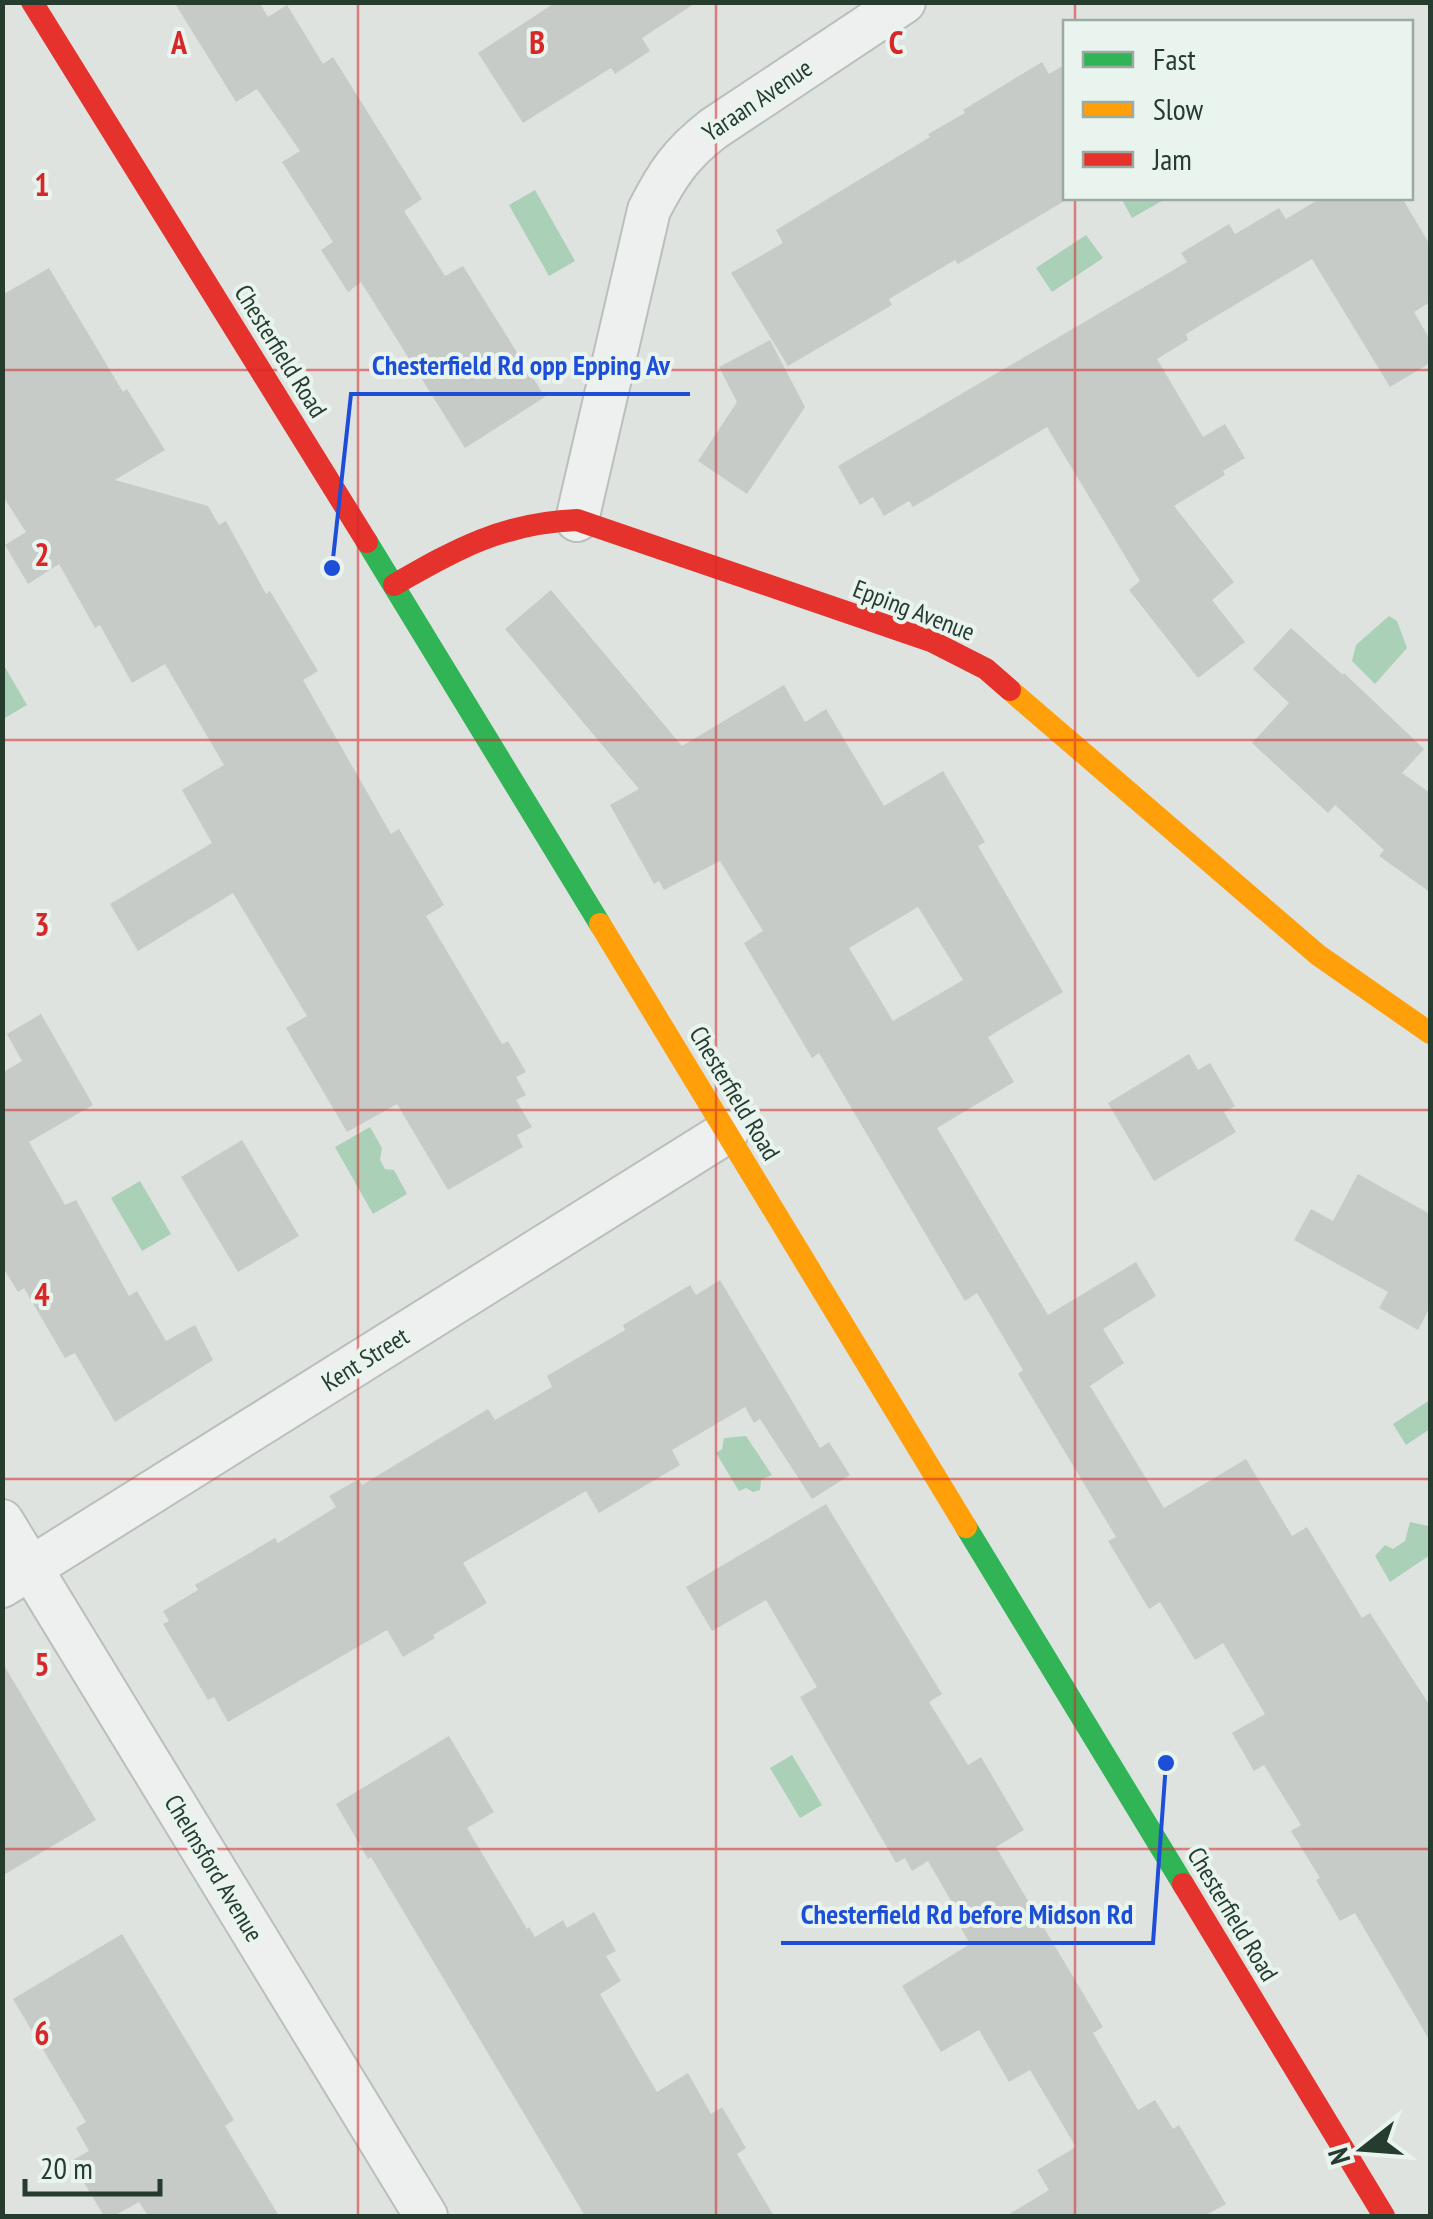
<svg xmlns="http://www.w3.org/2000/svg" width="1433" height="2219" font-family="'PT Sans Narrow',sans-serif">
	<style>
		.water { fill: #aad0b7 }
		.building { fill: #c6cbc8; fill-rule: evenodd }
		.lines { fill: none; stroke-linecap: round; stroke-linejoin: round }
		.street-casing { stroke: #babfbc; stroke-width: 46 }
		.street { stroke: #edf0ee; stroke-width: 42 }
		.fast { stroke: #30b455; stroke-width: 22 }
		.slow { stroke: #ff9f0a; stroke-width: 22 }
		.jam { stroke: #e5322d; stroke-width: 22 }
		.grid { fill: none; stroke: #d62828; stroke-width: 2.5; stroke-opacity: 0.55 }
		.labels { text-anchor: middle; stroke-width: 8; stroke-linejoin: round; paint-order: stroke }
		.street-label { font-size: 25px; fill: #253c2f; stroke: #eaf4ee }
		.grid-label { font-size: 32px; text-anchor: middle; font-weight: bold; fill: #d62828; stroke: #eaf4ee; stroke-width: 8; stroke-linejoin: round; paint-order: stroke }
		.leader { fill: none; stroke: #1d4ed8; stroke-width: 4 }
		.callout-dot { fill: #1d4ed8; stroke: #eaf4ee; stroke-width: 4 }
		.callout-label { font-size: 28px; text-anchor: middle; font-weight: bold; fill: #1d4ed8; stroke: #eaf4ee; stroke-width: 8; stroke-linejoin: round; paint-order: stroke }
	</style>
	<rect width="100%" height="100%" fill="#dee3e0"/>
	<g class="water">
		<path d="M535,190L575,261L549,276L509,205Z"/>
		<path d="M1121,198H1167L1132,218Z"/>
		<path d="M1086,235L1103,258L1052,292L1036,268Z"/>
		<path d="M1389,616L1397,621L1407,648L1375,684L1352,661L1356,645Z"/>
		<path d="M2,662L27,705L3,719H2Z"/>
		<path d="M370,1127L382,1148L380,1160L385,1169L394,1170L407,1194L373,1214L335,1147Z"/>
		<path d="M140,1181L171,1234L142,1251L111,1198Z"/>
		<path d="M1430,1400V1429L1406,1445L1393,1424Z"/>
		<path d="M746,1436L772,1475L761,1480L760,1490L753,1492L746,1488L739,1491L716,1453L722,1449L724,1438Z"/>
		<path d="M1410,1522L1428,1526L1430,1555L1390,1582L1375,1556L1385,1545L1393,1549L1405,1541Z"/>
		<path d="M792,1755L822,1805L800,1818L770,1768Z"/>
	</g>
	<g class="building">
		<path d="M174,2H259L268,17L287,5L323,64L333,57L422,199L404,211L445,276L463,266L545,397L465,448L361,282L348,292L321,250L333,242L282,162L300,151L257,89L236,102Z"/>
		<path d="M556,2H697L642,38L650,51L615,74L611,68L523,123L478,53Z"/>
		<path d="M1042,62L1049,74L1066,64V200L958,264L955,260L889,299L892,305L788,366L731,273L783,243L776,230L930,137L928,134L965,113L963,110Z"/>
		<path d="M1321,198H1402L1430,245V302L1414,312L1430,340V363L1390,387L1312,259L1186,334L1188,340L1157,359L1203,437L1225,424L1245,458L1223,471L1225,475L1174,506L1234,582L1212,600L1245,642L1198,678L1129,590L1140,581L1047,427L913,507L909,501L884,516L873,497L860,505L838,466L1187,262L1181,253L1229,224L1235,234L1279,208L1286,219Z"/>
		<path d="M49,268L123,392L127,389L165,450L115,480L208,506L219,525L226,521L266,594L270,591L318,671L303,680L391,834L399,829L444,905L426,916L502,1044L508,1041L526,1072L516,1077L526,1095L516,1100L532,1127L517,1135L523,1147L448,1190L397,1104L347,1132L286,1028L307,1016L233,893L138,951L110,904L212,843L182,790L224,765L165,664L132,683L100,625L95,628L59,564L28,584L5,545L26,532L2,495V295Z"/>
		<path d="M770,340L805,407L747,494L698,461L737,402L719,367Z"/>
		<path d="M551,590L682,746L784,685L805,722L826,709L884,806L943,771L985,842L978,846L1063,992L988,1037L1014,1082L937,1128L1048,1315L1136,1262L1156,1296L1103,1329L1124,1363L1090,1386L1164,1508L1246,1459L1292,1536L1307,1527L1362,1618L1370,1613L1430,1706V2041L1355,1913L1340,1921L1316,1880L1320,1878L1291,1831L1301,1825L1264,1765L1254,1771L1232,1733L1265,1714L1223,1643L1195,1660L1160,1602L1149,1609L1108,1541L1116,1537L1018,1374L1023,1370L977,1293L965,1301L819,1053L812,1058L744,943L763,931L720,861L664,890L659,881L654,884L610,805L639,789L505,629ZM918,907L963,980L893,1021L849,948Z"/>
		<path d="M1291,628L1343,675L1344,673L1424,749L1402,773L1430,793V892L1379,856L1384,850L1335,805L1328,813L1252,743L1289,703L1253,669Z"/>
		<path d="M41,1014L93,1105L29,1142L65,1205L76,1200L129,1296L137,1291L166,1341L195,1325L213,1360L115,1422L75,1353L65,1358L24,1288L18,1292L2,1266V1073L22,1061L7,1034Z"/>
		<path d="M1189,1054L1198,1070L1210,1063L1235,1106L1224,1112L1236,1132L1154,1181L1108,1103Z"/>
		<path d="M242,1140L299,1236L238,1272L181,1177Z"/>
		<path d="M1358,1174L1430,1214V1307L1418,1330L1379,1308L1388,1292L1294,1240L1311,1209L1333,1221Z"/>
		<path d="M720,1280L820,1448L829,1442L850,1475L812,1499L760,1419L754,1423L745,1407L672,1450L680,1465L599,1513L586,1491L463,1563L487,1603L433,1635L435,1638L403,1657L387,1630L228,1722L214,1697L208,1700L163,1624L169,1621L163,1611L198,1590L195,1585L275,1538L278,1543L336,1507L329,1496L359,1479L362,1485L488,1409L495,1420L552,1387L547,1376L625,1330L623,1325L690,1285L696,1295Z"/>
		<path d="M826,1504L942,1694L929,1702L968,1765L981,1757L1024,1830L996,1847L1103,2027L1093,2033L1138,2110L1155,2100L1173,2129L1179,2125L1226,2204L1204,2216H1006L1049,2190L1037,2170L1076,2147L1030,2070L1009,2082L979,2030L941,2052L902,1986L970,1944L961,1928L965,1925L928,1861L912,1871L905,1858L896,1863L800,1697L817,1687L766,1600L712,1631L686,1587Z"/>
		<path d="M2,1662L96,1820L2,1876Z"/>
		<path d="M449,1736L494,1812L467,1828L527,1929L529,1927L535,1937L563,1920L567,1928L594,1912L616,1951L606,1956L621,1981L600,1994L657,2092L688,2073L711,2114L722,2107L746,2148L737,2154L774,2216H585L371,1857L368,1859L336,1804Z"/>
		<path d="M122,1934L234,2120L225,2126L279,2216H148L139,2202L114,2216H104L71,2161L89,2151L76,2128L86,2122L13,1999Z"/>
	</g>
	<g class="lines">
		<g class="street-casing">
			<g id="street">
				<path d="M577,520L649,210C668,173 681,154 713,129L904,2"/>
				<path d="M2,1521L426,2216"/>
				<path d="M2,1586L727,1132"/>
			</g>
		</g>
		<use href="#street" class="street"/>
		<g class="fast">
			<path d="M367,542L600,924"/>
			<path d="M966,1527L1183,1884"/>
		</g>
		<g class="slow">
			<path d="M1010,690L1318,955L1430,1033"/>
			<path d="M600,924L966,1527"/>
		</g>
		<g class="jam">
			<path d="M32,2L367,542"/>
			<path d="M394,585C456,549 503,523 577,520L931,641L986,669L1010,690"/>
			<path d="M1183,1884L1384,2216"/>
		</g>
	</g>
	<path class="grid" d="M358,2V2216M716,2V2216M1075,2V22M1075,198V2216M2,370H1430M2,740H1430M2,1110H1430M2,1479H1430M2,1849H1430"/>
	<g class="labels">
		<g class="street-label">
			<text transform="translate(757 100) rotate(-34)" y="9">Yaraan Avenue</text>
			<text transform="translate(281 351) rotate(58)" y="9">Chesterfield Road</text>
			<text transform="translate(914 610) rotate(21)" y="9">Epping Avenue</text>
			<text transform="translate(735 1093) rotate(59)" y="9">Chesterfield Road</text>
			<text transform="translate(365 1359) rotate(-32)" y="9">Kent Street</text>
			<text transform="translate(214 1868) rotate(59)" y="9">Chelmsford Avenue</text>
			<text transform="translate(1233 1914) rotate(59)" y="9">Chesterfield Road</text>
		</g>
	</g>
	<g class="grid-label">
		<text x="179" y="54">A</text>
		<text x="537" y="54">B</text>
		<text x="896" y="54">C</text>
		<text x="42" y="196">1</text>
		<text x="42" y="566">2</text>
		<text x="42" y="936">3</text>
		<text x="42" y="1306">4</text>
		<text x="42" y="1676">5</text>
		<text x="42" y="2045">6</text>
	</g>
	<path class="leader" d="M332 568L351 394H690M1166 1763L1153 1943H781"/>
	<g class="callout-dot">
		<circle cx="332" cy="568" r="10"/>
		<circle cx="1166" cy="1763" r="10"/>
	</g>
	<g class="callout-label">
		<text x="521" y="375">Chesterfield Rd opp Epping Av</text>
		<text x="967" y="1924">Chesterfield Rd before Midson Rd</text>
	</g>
	<rect width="1433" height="2219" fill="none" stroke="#253c2f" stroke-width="10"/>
	<rect x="1063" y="20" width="350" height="180" fill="#eaf4ee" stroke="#9baaa2" stroke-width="2.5"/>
	<rect x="1083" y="52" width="50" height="15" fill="#30b455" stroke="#9baaa2" stroke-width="2.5"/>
	<text x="1153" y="70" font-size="30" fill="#253c2f">Fast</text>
	<rect x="1083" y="102" width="50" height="15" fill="#ff9f0a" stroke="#9baaa2" stroke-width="2.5"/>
	<text x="1153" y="120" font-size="30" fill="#253c2f">Slow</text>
	<rect x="1083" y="152" width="50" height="15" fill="#e5322d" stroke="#9baaa2" stroke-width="2.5"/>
	<text x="1153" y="170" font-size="30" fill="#253c2f">Jam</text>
	<g transform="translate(1363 2149) rotate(253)" stroke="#eaf4ee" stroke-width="8" paint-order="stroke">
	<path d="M0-8L18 38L0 25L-18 38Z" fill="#253c2f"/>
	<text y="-15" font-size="28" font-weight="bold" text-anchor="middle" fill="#253c2f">N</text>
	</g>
	<path d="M25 2179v15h135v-15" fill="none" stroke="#253c2f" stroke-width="5"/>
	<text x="40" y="2179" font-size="30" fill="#253c2f" stroke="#eaf4ee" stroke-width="8" paint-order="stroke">20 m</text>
</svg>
